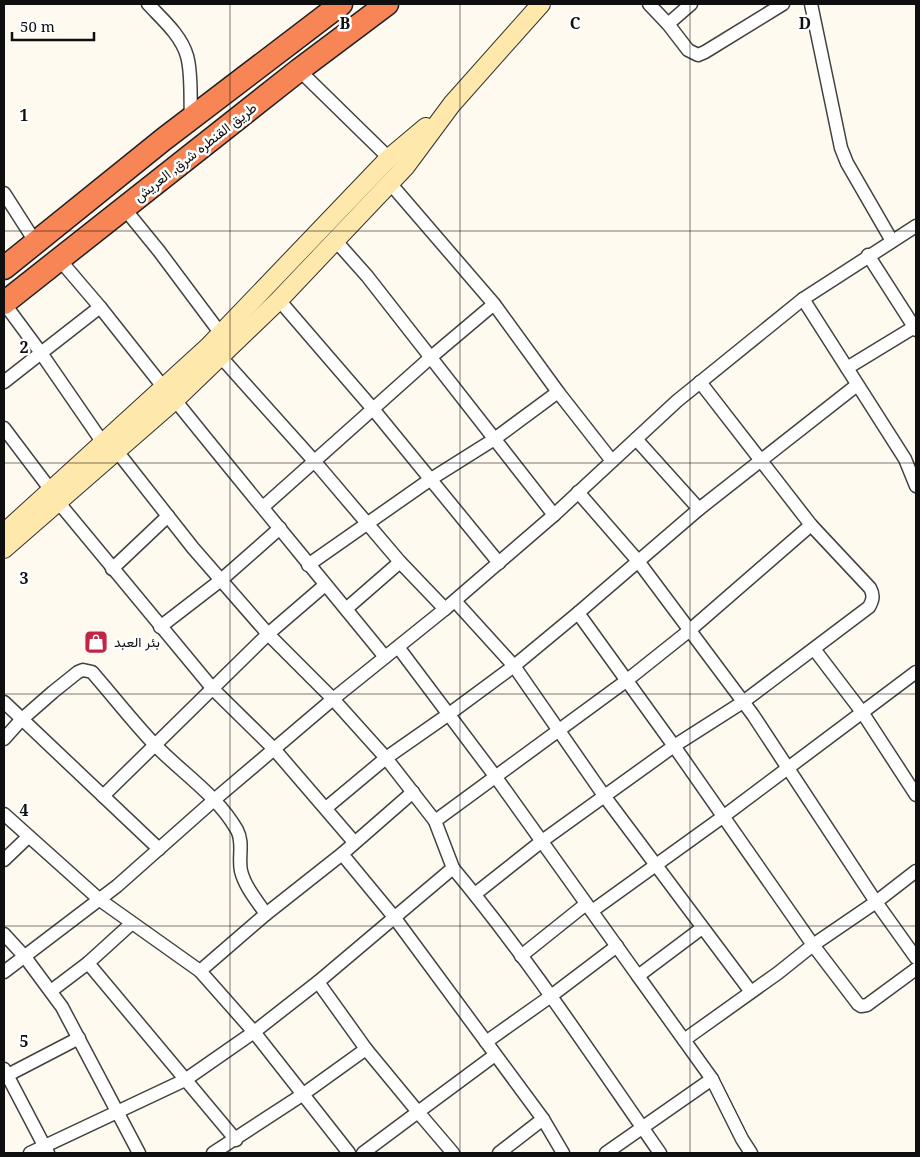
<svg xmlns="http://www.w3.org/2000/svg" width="920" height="1157" font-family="'Noto Serif',Vazirmatn,serif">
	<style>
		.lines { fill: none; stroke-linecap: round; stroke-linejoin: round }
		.street-casing { stroke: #424242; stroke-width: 15 }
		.secondary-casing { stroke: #313131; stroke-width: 20 }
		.highway-casing { stroke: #202020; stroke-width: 25 }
		.street { stroke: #fff; stroke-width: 12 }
		.secondary { stroke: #ffe8ab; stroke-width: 18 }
		.highway { stroke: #f78556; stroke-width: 22 }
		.grid { fill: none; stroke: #0f0f0f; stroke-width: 1; stroke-opacity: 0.55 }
		.labels { text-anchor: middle; stroke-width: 5; stroke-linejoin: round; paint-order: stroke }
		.street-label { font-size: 14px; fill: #0f0f0f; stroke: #fff }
		.poi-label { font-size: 14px; fill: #0f0f0f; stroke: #fff; text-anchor: start }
		.grid-label { font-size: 16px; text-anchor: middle; font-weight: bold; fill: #0f0f0f; stroke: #fff; stroke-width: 5; stroke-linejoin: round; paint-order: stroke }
	</style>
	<rect width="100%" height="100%" fill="#fffaf0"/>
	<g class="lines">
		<g class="street-casing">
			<g id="street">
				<path d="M148,4C162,19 181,35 187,56C192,73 190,99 191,118"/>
				<path d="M649,4L668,24L688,50L698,55L705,52L783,4"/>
				<path d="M811,4L841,148L847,163L892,241"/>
				<path d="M668,24L691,4"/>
				<path d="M299,70L389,158"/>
				<path d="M389,182L494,304L558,392L612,461"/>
				<path d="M4,193L36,243"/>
				<path d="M124,208L159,251L221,334"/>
				<path d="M335,240L367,276L554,515"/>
				<path d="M868,255L916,330"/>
				<path d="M59,259L100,307"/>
				<path d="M803,299L847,368L916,326"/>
				<path d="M279,300L373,409L499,563"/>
				<path d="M4,303L41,353L4,382"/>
				<path d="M220,356L315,462L400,562L445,609"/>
				<path d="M847,368L905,459L916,486"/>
				<path d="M175,400C244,486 315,571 385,657"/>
				<path d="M4,428L50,489"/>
				<path d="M636,439L699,509"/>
				<path d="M103,443L41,353L100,307L164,388"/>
				<path d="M578,492L638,561L753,715L876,902L916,958"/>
				<path d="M59,503L213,689L274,749L354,842"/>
				<path d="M263,507L430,358L494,304"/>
				<path d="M308,565L431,479L493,440L558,392"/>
				<path d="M112,569L168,516"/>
				<path d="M455,601L514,666L605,797L751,992"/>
				<path d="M346,609L400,562"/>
				<path d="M578,613L674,746L813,945L858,1004L861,1006L867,1005L916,969"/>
				<path d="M160,627L221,580L280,528"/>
				<path d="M398,647L495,776L638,976L702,928"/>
				<path d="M814,649L862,712L916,795"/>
				<path d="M4,702L159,849"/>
				<path d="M4,739L21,720L53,692L78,672L83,670L92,672C113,696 133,722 155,745C182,773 217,795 237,830C244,843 238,857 241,871C245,887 257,901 266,914L200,971"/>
				<path d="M103,796L268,634L325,585"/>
				<path d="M326,808L386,758L449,714L514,666L578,613L699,509L857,385"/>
				<path d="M4,814L100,900L200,971L254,1032L349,1153"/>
				<path d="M435,821L626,681L690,630L811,525"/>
				<path d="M342,854L394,917L543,1119L563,1153"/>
				<path d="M4,860L28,837"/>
				<path d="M453,868C528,958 593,1057 660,1153"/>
				<path d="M475,894L542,841L674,746L743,702L869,607C873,600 874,595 870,588L811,525L700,382"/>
				<path d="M592,911L724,816L916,672"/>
				<path d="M266,914L342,854L413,792"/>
				<path d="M4,934L25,957L62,1007L139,1153"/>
				<path d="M521,956L586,904"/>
				<path d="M88,963L236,1140"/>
				<path d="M4,972L117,886L214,800L333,699L445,609L554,515L677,401L803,299L916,226"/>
				<path d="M638,976L712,1079L742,1139L751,1153"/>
				<path d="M318,982L366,1049"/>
				<path d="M51,991L88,963L132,923"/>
				<path d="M684,1040L778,973L813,945L876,902L916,871"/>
				<path d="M486,1042L551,996L617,946"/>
				<path d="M4,1069L48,1153"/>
				<path d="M4,1077L79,1038"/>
				<path d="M30,1153L185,1080L254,1032L318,982L453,868L435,821L386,758L333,699L268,634L193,548L116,450"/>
				<path d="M213,1153L302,1095L366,1049L418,1112L363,1153"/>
				<path d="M453,1153L418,1112L495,1055"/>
				<path d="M499,1153L543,1119"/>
				<path d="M606,1153L712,1079"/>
			</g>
		</g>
		<g class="secondary-casing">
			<g id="secondary">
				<path d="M4,533L208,347L389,158L426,127"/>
				<path d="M4,549L175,400L279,300L406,166L452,104L541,4"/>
			</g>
		</g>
		<g class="highway-casing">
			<g id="highway">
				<path d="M4,268L164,139L341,4"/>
				<path d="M4,303L299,70L387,4"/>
			</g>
		</g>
		<use href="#street" class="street"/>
		<use href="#secondary" class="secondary"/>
		<use href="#highway" class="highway"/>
	</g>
	<path class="grid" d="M230,4V1153M460,4V1153M690,4V1153M4,231H916M4,463H916M4,694H916M4,926H916"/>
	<defs>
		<g id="shop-square" transform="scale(1.25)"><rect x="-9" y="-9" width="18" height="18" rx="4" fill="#c32344" stroke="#fff"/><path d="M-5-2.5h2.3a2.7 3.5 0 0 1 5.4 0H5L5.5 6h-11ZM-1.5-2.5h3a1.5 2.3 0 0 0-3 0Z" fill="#fff"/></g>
	</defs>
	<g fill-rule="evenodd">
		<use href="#shop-square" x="96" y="642"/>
	</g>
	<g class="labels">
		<g class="street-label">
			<text transform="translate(195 152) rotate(-38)" y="5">طريق القنطره شرق, العريش</text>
		</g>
		<g class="poi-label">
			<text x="114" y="647">بئر العبد</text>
		</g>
	</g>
	<g class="grid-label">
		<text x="345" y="29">B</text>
		<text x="575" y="29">C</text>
		<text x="805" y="29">D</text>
		<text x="24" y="121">1</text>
		<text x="24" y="353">2</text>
		<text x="24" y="584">3</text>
		<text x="24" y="816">4</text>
		<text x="24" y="1047">5</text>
	</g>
	<rect width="920" height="1157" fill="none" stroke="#0f0f0f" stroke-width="10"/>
	<path d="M12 32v8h82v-8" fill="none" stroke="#0f0f0f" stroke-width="2.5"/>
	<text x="20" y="32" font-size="15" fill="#0f0f0f" stroke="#ffffff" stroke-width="4" paint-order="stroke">50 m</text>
</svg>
